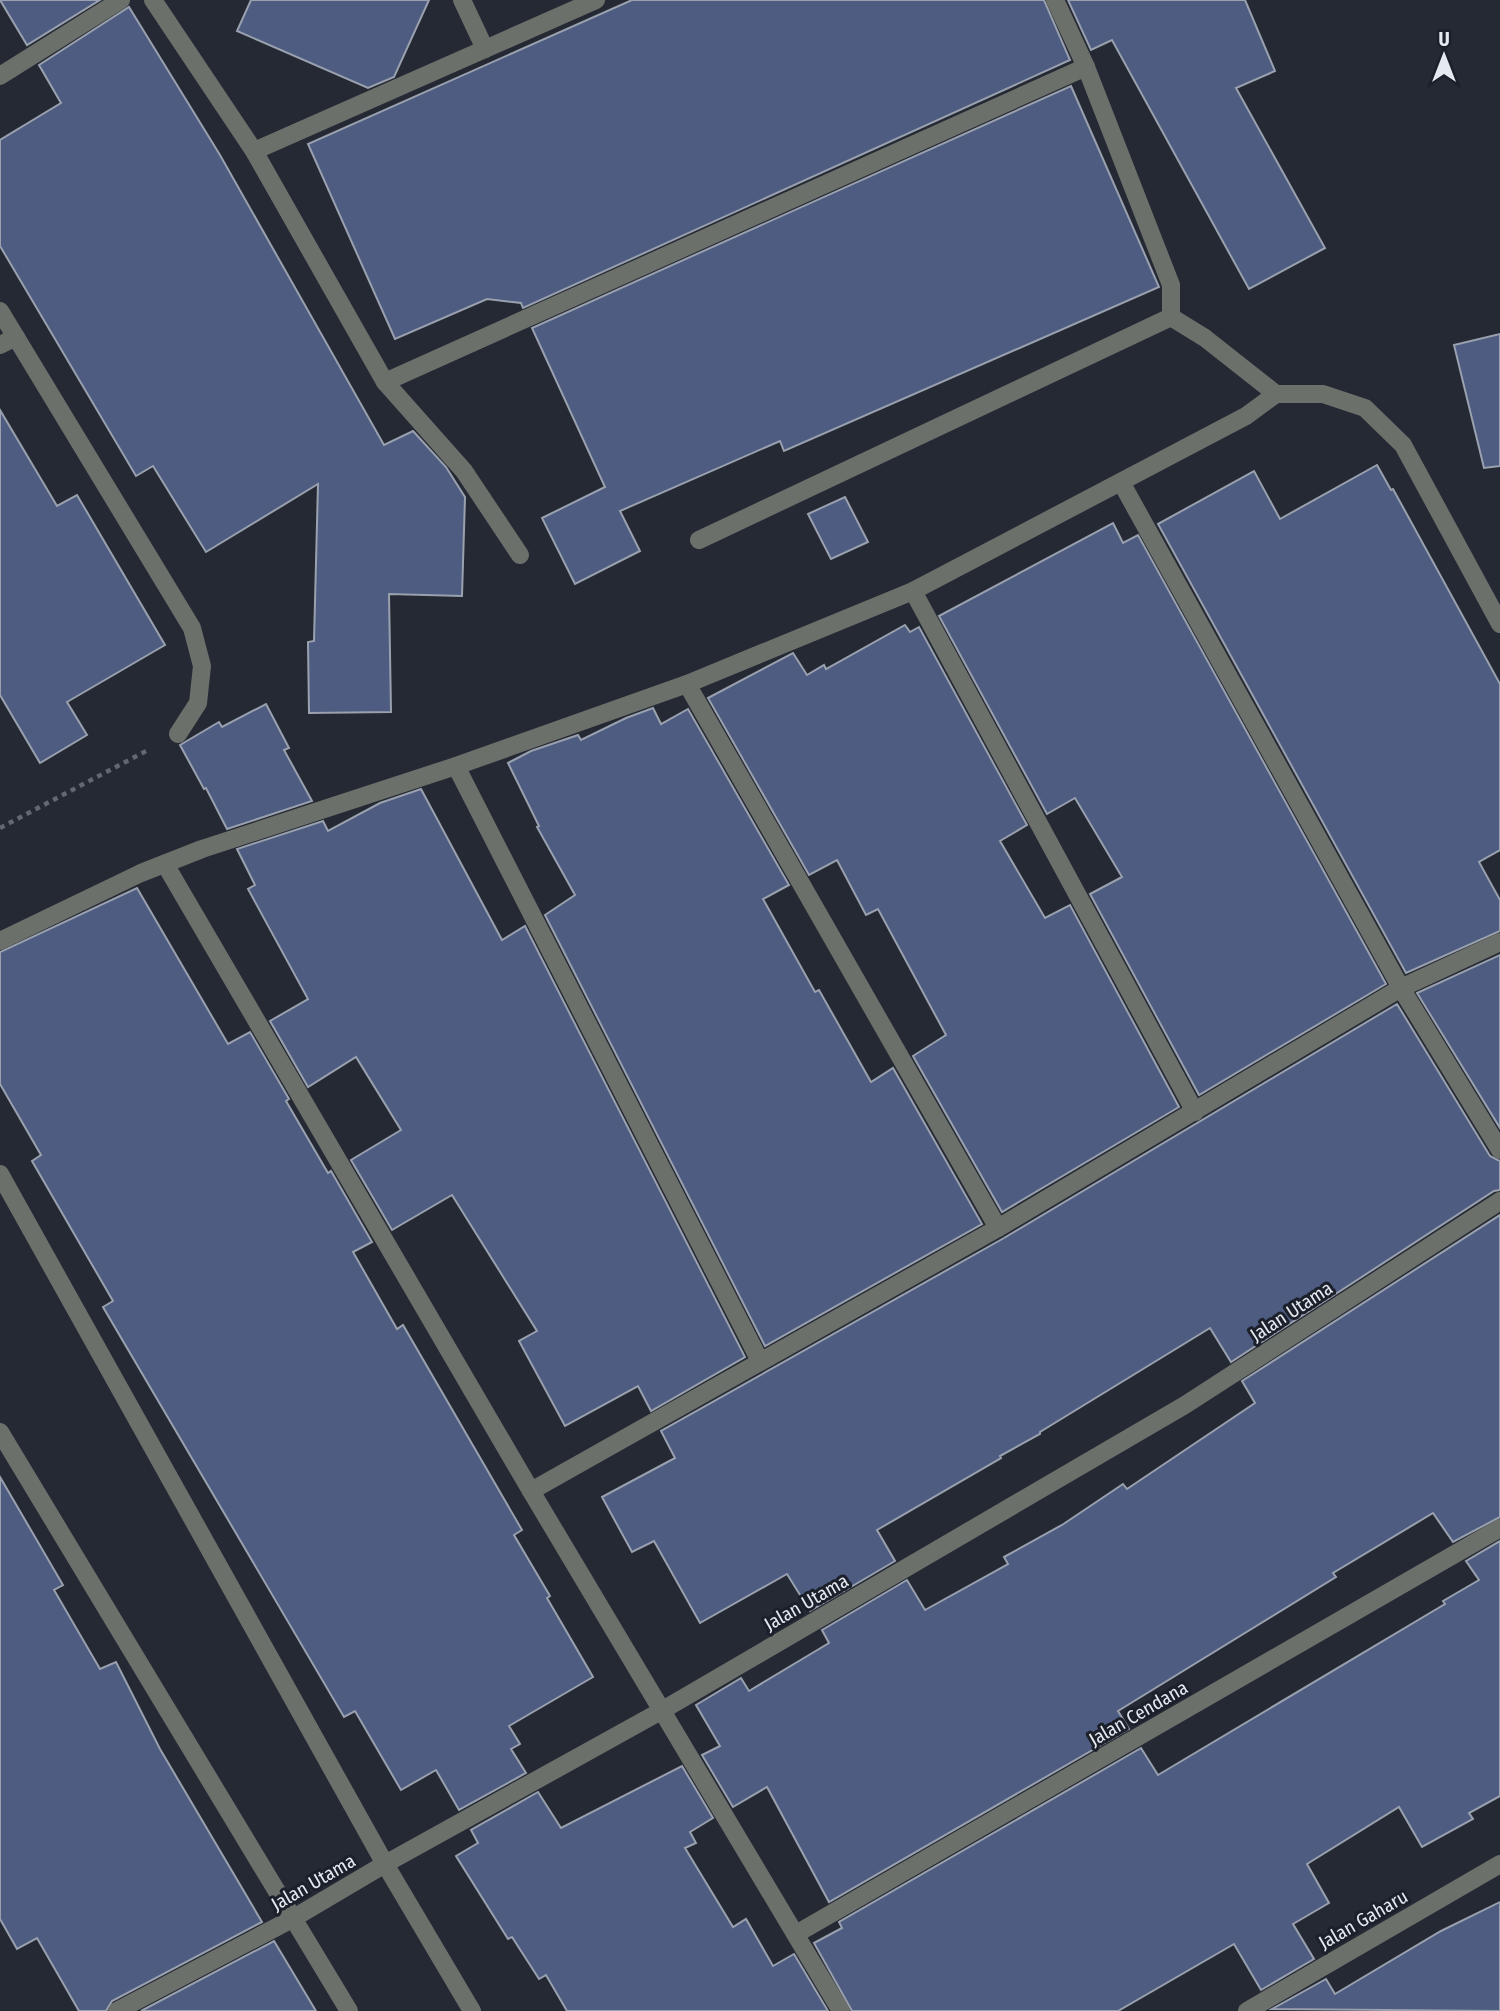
<svg xmlns="http://www.w3.org/2000/svg" width="1500" height="2011" font-family="'Fira Sans Condensed',sans-serif">
	<style>
		.building { fill: #4d5c80; stroke: #9aa1ae; stroke-width: 2 }
		.lines { fill: none; stroke-linecap: round; stroke-linejoin: round }
		.path { stroke: #636770; stroke-width: 4.5; stroke-dasharray: 5 5; stroke-linecap: butt }
		.minor { stroke: #6c706b; stroke-width: 18 }
		.labels { text-anchor: middle; stroke-width: 6; stroke-linejoin: round; paint-order: stroke }
		.street-label { font-size: 19px; fill: #e5e9f0; stroke: #1b202a }
	</style>
	<rect width="100%" height="100%" fill="#252934"/>
	<g class="building">
		<path d="M0,0H100L27,45Z"/>
		<path d="M251,0H429L394,77L368,88L237,31Z"/>
		<path d="M632,0H1044L1070,60L523,308L521,303L487,299L395,339L308,144Z"/>
		<path d="M1068,0H1245L1275,71L1236,88L1325,248L1249,289L1112,40L1091,50Z"/>
		<path d="M129,7L220,155L384,445L413,431L446,467L465,497L462,596L389,594L391,712L309,713L308,642L314,641L318,484L206,552L153,466L136,476L0,246V140L61,103L39,65Z"/>
		<path d="M1071,86L1159,287L784,451L780,441L620,511L640,551L575,584L542,518L605,487L532,328Z"/>
		<path d="M1500,334V466L1484,468L1454,345Z"/>
		<path d="M0,410L57,506L77,495L165,645L67,702L87,735L40,763L0,695Z"/>
		<path d="M1377,465L1391,490L1393,489L1500,684V850L1479,862L1500,900V931L1406,973L1158,524L1254,471L1280,519Z"/>
		<path d="M845,497L868,542L831,559L808,514Z"/>
		<path d="M1113,523L1123,543L1138,535L1386,984L1199,1095L1090,894L1122,877L1075,798L1047,814L939,616Z"/>
		<path d="M905,625L910,632L919,627L1027,825L1000,841L1045,918L1070,905L1179,1107L1002,1212L913,1056L946,1035L878,909L866,915L837,860L809,875L708,698L793,653L807,675L824,665L826,669Z"/>
		<path d="M266,704L289,748L284,750L312,801L227,829L206,788L204,789L180,745L219,722L222,727Z"/>
		<path d="M653,708L661,724L688,709L789,885L763,899L815,992L819,990L871,1082L893,1068L982,1224L765,1346L545,915L575,895L537,827L539,826L508,763L531,751L578,735L581,740L626,718Z"/>
		<path d="M421,789L502,940L525,926L745,1357L651,1411L638,1386L565,1426L519,1341L537,1331L452,1195L392,1230L351,1160L401,1130L356,1057L308,1087L270,1021L308,999L248,889L255,885L237,849L323,821L328,831L380,803Z"/>
		<path d="M137,888L228,1044L250,1032L289,1099L286,1101L328,1173L331,1171L372,1242L353,1252L397,1329L403,1325L522,1530L514,1535L550,1596L547,1598L593,1677L509,1726L520,1744L511,1749L526,1773L459,1810L436,1770L401,1790L355,1711L344,1717L103,1307L113,1301L32,1161L41,1155L0,1084V952Z"/>
		<path d="M1500,955V1128L1417,993Z"/>
		<path d="M1397,1004L1490,1156L1500,1161V1190L1494,1191L1231,1362L1210,1328L1040,1432V1434L1000,1456L1001,1458L877,1530L895,1561L810,1611L787,1574L700,1623L654,1541L632,1552L602,1497L675,1458L661,1431L1004,1238Z"/>
		<path d="M1500,1215V1517L1453,1542L1433,1513L1333,1573L1336,1577L1118,1711L1129,1729L829,1902L767,1787L733,1807L702,1755L720,1746L696,1705L741,1678L749,1691L829,1643L822,1630L907,1580L925,1610L1008,1564L1004,1557L1062,1525L1123,1484L1127,1489L1255,1403L1242,1381Z"/>
		<path d="M0,1477L63,1585L54,1590L100,1669L116,1662L160,1749L262,1922L112,2001L106,2011H79L37,1938L17,1949L0,1919Z"/>
		<path d="M1500,1541V1796L1469,1813L1473,1819L1422,1847L1399,1807L1307,1864L1329,1903L1293,1924L1314,1959L1261,1990L1234,1944L1118,2011H852L814,1943L842,1928L839,1922L1141,1748L1158,1775L1445,1604L1443,1601L1479,1580L1466,1561Z"/>
		<path d="M682,1766L713,1818L690,1832L696,1843L685,1848L733,1927L746,1919L773,1966L794,1954L828,2011H567L546,1975L539,1979L512,1937L508,1939L456,1856L478,1843L471,1830L538,1792L561,1828Z"/>
		<path d="M1500,1902V2011L1272,2009L1326,1979L1335,1994L1441,1931Z"/>
		<path d="M274,1941L316,2011H141Z"/>
	</g>
	<g class="lines">
		<path class="path" d="M0,828L148,750"/>
		<g class="minor">
			<path d="M153,0L254,151L385,382L464,471L520,555"/>
			<path d="M462,0L485,49"/>
			<path d="M0,76L121,0"/>
			<path d="M254,151L596,0"/>
			<path d="M0,311L192,628L202,666L198,703L178,734"/>
			<path d="M1171,317L1205,338L1276,394"/>
			<path d="M0,345L16,337"/>
			<path d="M385,382L1086,67"/>
			<path d="M1121,482L1401,988L1500,1150"/>
			<path d="M699,540L1171,317V285L1086,67L1055,0"/>
			<path d="M913,591L1195,1112"/>
			<path d="M687,684L998,1228"/>
			<path d="M456,766L760,1361"/>
			<path d="M165,864L531,1491L841,2011"/>
			<path d="M0,941L141,873L202,849L456,766L687,684L913,591L1246,416L1276,394H1323L1365,408L1403,445L1500,624"/>
			<path d="M0,1174L385,1864L472,2011"/>
			<path d="M0,1432L349,2011"/>
			<path d="M531,1491L998,1228L1401,988L1500,942"/>
			<path d="M796,1934L1500,1528"/>
			<path d="M117,2011L292,1919L385,1864L661,1711L1185,1405L1500,1201"/>
			<path d="M1247,2011L1500,1864"/>
		</g>
	</g>
	<g class="labels">
		<g class="street-label">
			<text transform="translate(1291 1311) rotate(-33)" y="7">Jalan Utama</text>
			<text transform="translate(806 1602) rotate(-30)" y="7">Jalan Utama</text>
			<text transform="translate(1138 1713) rotate(-30)" y="7">Jalan Cendana</text>
			<text transform="translate(313 1882) rotate(-30)" y="7">Jalan Utama</text>
			<text transform="translate(1363 1919) rotate(-30)" y="7">Jalan Gaharu</text>
		</g>
	</g>
	<g transform="translate(1444 56)" stroke="#1b202a" stroke-width="5" paint-order="stroke">
	<path d="M0-5L12 26L0 18L-12 26Z" fill="#e5e9f0"/>
	<text y="-10" font-size="19" font-weight="bold" text-anchor="middle" fill="#e5e9f0">U</text>
	</g>
</svg>
